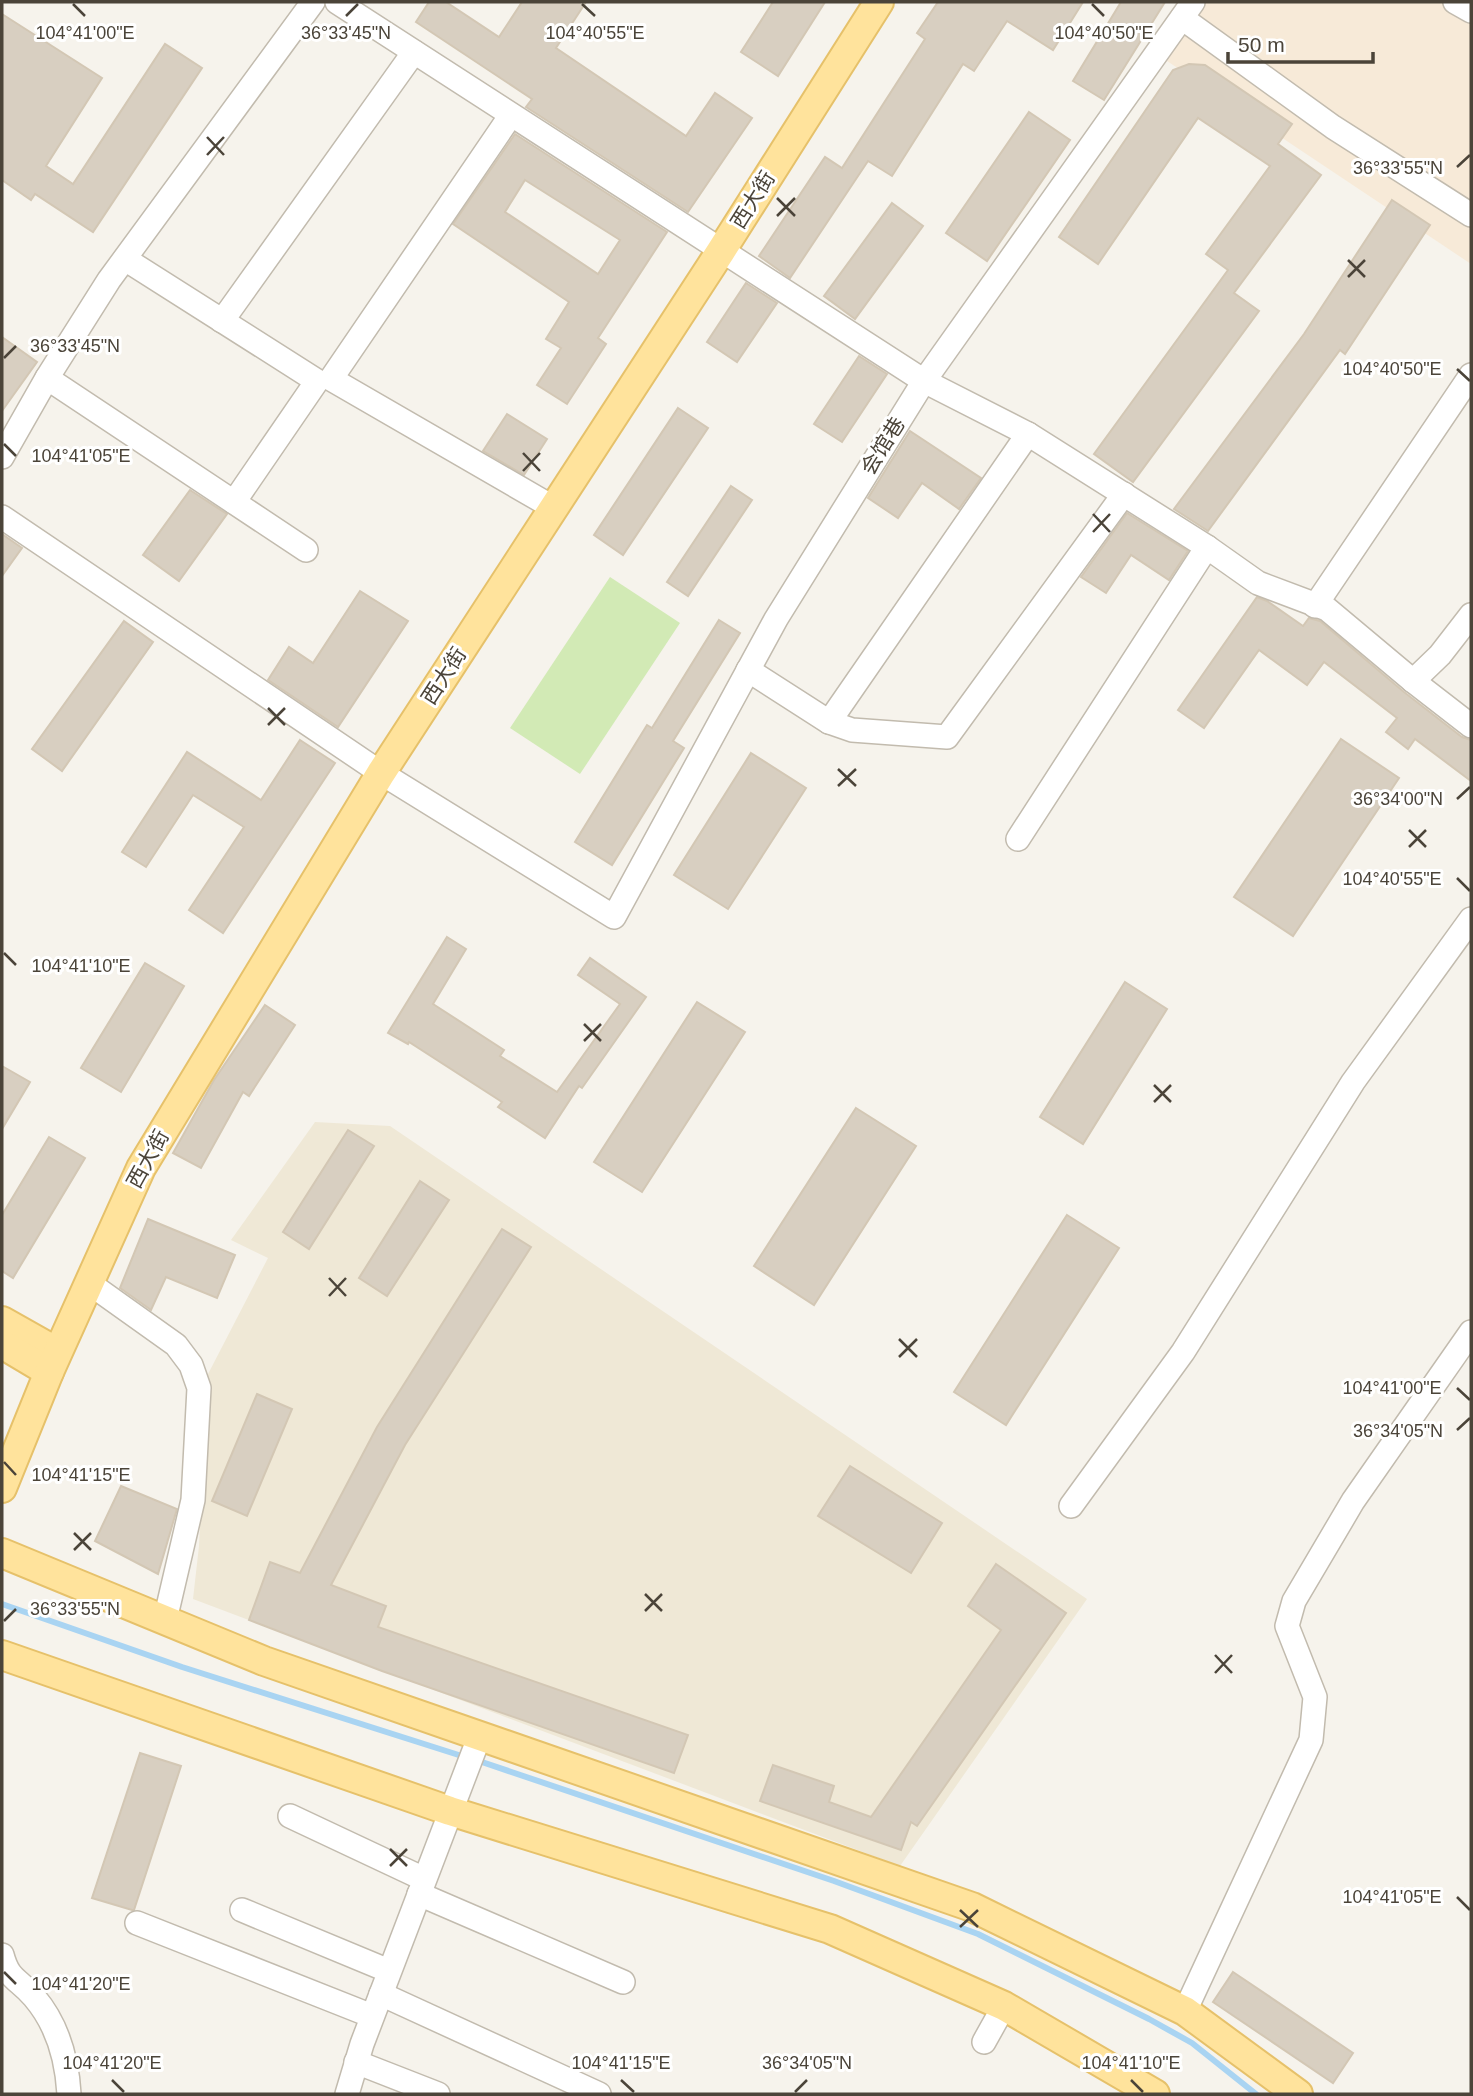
<svg xmlns="http://www.w3.org/2000/svg" width="1473" height="2096" font-family="Arial,'Noto Sans SC',sans-serif">
	<style>
		.commercial { fill: #f7ead8 }
		.education { fill: #efe8d6 }
		.garden { fill: #d2eab5 }
		.lines { fill: none; stroke-linecap: round; stroke-linejoin: round }
		.stream { stroke: #a9d4f2; stroke-width: 6 }
		.building { fill: #d8cfc1; stroke: #d3c7b4; stroke-width: 2; fill-rule: evenodd }
		.minor-casing { stroke: #c2bbae; stroke-width: 26 }
		.major-casing { stroke: #e6c16a; stroke-width: 32 }
		.minor { stroke: #fff; stroke-width: 23 }
		.major { stroke: #ffe39c; stroke-width: 28 }
		.ticks { fill: none; stroke: #4b4439; stroke-width: 2.5 }
		.labels { text-anchor: middle; stroke-width: 6; stroke-linejoin: round; paint-order: stroke }
		.street-label { font-size: 21px; fill: #4b4439; stroke: #fff }
		.ticks-label { font-size: 18px; text-anchor: middle; fill: #4b4439; stroke: #fff; stroke-width: 6; stroke-linejoin: round; paint-order: stroke }
	</style>
	<rect width="100%" height="100%" fill="#f6f3ec"/>
	<path class="commercial" d="M1202,2H1471V264L1167,61Z"/>
	<path class="education" d="M315,1122L390,1126L1087,1599L900,1866L193,1599L199,1546L207,1376L268,1258L231,1240Z"/>
	<path class="garden" d="M610,577L680,623L580,774L510,728Z"/>
	<g class="lines">
		<g class="stream">
			<path d="M2,1604L182,1667L465,1757"/>
			<path d="M476,1760L834,1881L978,1934L1149,2019L1192,2043L1256,2094"/>
		</g>
	</g>
	<g class="building">
		<path d="M429,2H446L499,37L522,2H586L556,48L686,136L715,93L752,118L688,212L526,107L532,99L416,22Z"/>
		<path d="M773,2H825L778,76L741,52Z"/>
		<path d="M938,2H1083L1053,50L1007,21L974,71L963,64L892,176L868,161L790,278L759,256L825,157L842,168L925,39L917,33Z"/>
		<path d="M1121,2H1165L1104,100L1073,81Z"/>
		<path d="M2,14L102,78L46,166L73,184L165,44L202,68L93,232L35,194L31,200L2,180Z"/>
		<path d="M1189,64L1205,65L1292,124L1278,144L1321,175L1234,293L1259,311L1133,482L1094,454L1228,270L1206,254L1270,166L1198,118L1098,264L1059,237L1173,70Z"/>
		<path d="M1029,112L1070,140L987,261L946,233Z"/>
		<path d="M515,134L667,232L598,338L606,344L567,404L537,385L561,348L546,339L569,302L453,224ZM525,180L620,240L598,274L505,212Z"/>
		<path d="M1392,200L1430,225L1345,354L1340,350L1208,531L1174,509L1304,334Z"/>
		<path d="M892,203L923,226L855,319L824,296Z"/>
		<path d="M746,283L777,303L737,362L707,342Z"/>
		<path d="M2,337L37,362L2,411Z"/>
		<path d="M859,356L887,374L842,442L814,424Z"/>
		<path d="M678,408L708,428L623,555L594,535Z"/>
		<path d="M507,414L547,439L524,475L483,451Z"/>
		<path d="M910,431L981,478L959,509L922,483L898,518L868,498Z"/>
		<path d="M731,486L752,500L688,596L667,582Z"/>
		<path d="M190,490L227,514L179,581L143,555Z"/>
		<path d="M1127,513L1188,551L1169,580L1131,555L1106,593L1081,577Z"/>
		<path d="M2,534L22,548L2,576Z"/>
		<path d="M360,591L408,621L338,727L268,680L289,647L313,663Z"/>
		<path d="M1257,597L1267,601L1303,626L1309,618L1320,621L1404,692L1462,737L1471,740V781L1415,739L1408,749L1386,732L1397,718L1324,662L1307,685L1259,650L1204,728L1178,710Z"/>
		<path d="M719,620L740,633L673,741L684,748L612,865L575,842L647,725L652,728Z"/>
		<path d="M124,621L153,642L62,771L32,749Z"/>
		<path d="M1341,739L1399,778L1293,936L1234,897Z"/>
		<path d="M300,740L335,763L223,933L189,910L244,827L193,795L146,867L122,852L187,752L261,800Z"/>
		<path d="M751,753L806,788L728,909L674,875Z"/>
		<path d="M447,937L466,949L433,1004L504,1050L500,1056L557,1092L620,1004L578,975L590,958L646,997L582,1088L579,1086L545,1138L498,1107L502,1102L409,1042L408,1044L388,1033Z"/>
		<path d="M145,963L184,986L121,1092L81,1068Z"/>
		<path d="M1125,982L1167,1009L1083,1144L1040,1117Z"/>
		<path d="M697,1002L745,1032L642,1192L594,1162Z"/>
		<path d="M265,1005L295,1025L249,1096L243,1092L201,1168L173,1153L214,1080Z"/>
		<path d="M2,1066L30,1082L2,1129Z"/>
		<path d="M856,1108L916,1146L814,1305L754,1266Z"/>
		<path d="M348,1130L374,1146L309,1249L283,1232Z"/>
		<path d="M49,1137L85,1158L13,1278L2,1271V1215Z"/>
		<path d="M420,1181L449,1200L387,1296L359,1278Z"/>
		<path d="M1067,1215L1119,1248L1006,1425L954,1392Z"/>
		<path d="M148,1219L235,1255L217,1298L166,1277L151,1310L120,1288Z"/>
		<path d="M502,1229L531,1247L405,1445L331,1585L386,1606L378,1627L688,1735L674,1773L382,1671L249,1620L270,1562L300,1573L377,1427Z"/>
		<path d="M257,1394L292,1409L247,1516L212,1501Z"/>
		<path d="M850,1466L942,1523L911,1573L818,1516Z"/>
		<path d="M121,1486L177,1509L158,1574L95,1541Z"/>
		<path d="M996,1564L1066,1613L917,1826L911,1822L901,1850L760,1801L773,1765L834,1786L829,1802L871,1817L1001,1630L968,1606Z"/>
		<path d="M140,1753L181,1766L134,1910H132L92,1898Z"/>
		<path d="M1233,1972L1353,2053L1333,2083L1213,2002Z"/>
	</g>
	<g class="lines">
		<g class="minor-casing">
			<g id="minor">
				<path d="M337,2L924,381L1028,434L1207,547L1258,583L1327,609L1413,681L1471,726"/>
				<path d="M1455,2L1471,11"/>
				<path d="M1182,18L1333,127L1471,215"/>
				<path d="M511,115L331,379L554,508"/>
				<path d="M125,259L317,381L234,502"/>
				<path d="M222,321L414,52"/>
				<path d="M47,378L306,550"/>
				<path d="M2,457L47,378L109,280L313,2"/>
				<path d="M2,517L381,773L614,917L776,619L924,381L1193,2"/>
				<path d="M1315,606L1471,375"/>
				<path d="M748,670L829,722L852,730L947,737L1124,494"/>
				<path d="M1413,681L1440,655L1471,615"/>
				<path d="M829,722L1028,434"/>
				<path d="M1018,839L1207,547"/>
				<path d="M89,1283L176,1345L191,1365L199,1388L193,1500L165,1620"/>
				<path d="M1071,1506L1183,1352L1353,1082L1471,919"/>
				<path d="M290,1816L424,1879"/>
				<path d="M419,1894L623,1982"/>
				<path d="M242,1910L389,1971"/>
				<path d="M137,1923L372,2016"/>
				<path d="M2,1955C9,1981 18,1978 34,1997C58,2025 67,2059 69,2094"/>
				<path d="M381,1994L599,2094"/>
				<path d="M1185,2011L1311,1740L1315,1697L1287,1626L1294,1601L1353,1501L1471,1332"/>
				<path d="M984,2042L1004,2006"/>
				<path d="M356,2062L438,2094"/>
				<path d="M347,2094L362,2044L480,1735"/>
			</g>
		</g>
		<g class="major-casing">
			<g id="major">
				<path d="M2,1321L57,1352"/>
				<path d="M2,1344L49,1372"/>
				<path d="M2,1488L49,1372L141,1168L381,773L721,251L879,2"/>
				<path d="M2,1553L264,1661L972,1907L1185,2011L1298,2094"/>
				<path d="M2,1655L450,1811L830,1929L1004,2006L1155,2094"/>
			</g>
		</g>
		<use href="#minor" class="minor"/>
		<use href="#major" class="major"/>
	</g>
	<path class="ticks" d="M73,4L85,16M582,4L595,16M1092,4L1104,16M346,16L358,4M207,137L224,155M207,155L224,137M1457,167L1470,155M777,198L795,216M777,216L795,198M1348,260L1365,277M1348,277L1365,260M4,358L16,346M1457,369L1470,381M4,444L16,456M523,453L540,471M523,471L540,453M1093,514L1110,532M1093,532L1110,514M268,708L285,725M268,725L285,708M838,769L856,786M838,786L856,769M1457,799L1470,787M1409,830L1426,847M1409,847L1426,830M1457,878L1470,891M4,953L16,965M584,1024L601,1041M584,1041L601,1024M1154,1085L1171,1102M1154,1102L1171,1085M329,1278L346,1296M329,1296L346,1278M899,1339L917,1357M899,1357L917,1339M1457,1388L1470,1400M1457,1430L1470,1418M4,1462L16,1475M74,1533L91,1550M74,1550L91,1533M645,1594L662,1611M645,1611L662,1594M4,1621L16,1609M1215,1655L1232,1673M1215,1673L1232,1655M390,1849L407,1866M390,1866L407,1849M1457,1897L1470,1910M960,1910L978,1927M960,1927L978,1910M4,1972L16,1984M112,2080L124,2092M621,2080L634,2092M1131,2080L1143,2092M795,2092L807,2080"/>
	<g class="labels">
		<g class="street-label">
			<text transform="translate(753 200) rotate(-58)" y="7">西大街</text>
			<text transform="translate(883 446) rotate(-58)" y="7">会馆巷</text>
			<text transform="translate(444 676) rotate(-57)" y="7">西大街</text>
			<text transform="translate(148 1159) rotate(-61)" y="7">西大街</text>
		</g>
	</g>
	<g class="ticks-label">
		<text x="85" y="39">104°41'00"E</text>
		<text x="346" y="39">36°33'45"N</text>
		<text x="595" y="39">104°40'55"E</text>
		<text x="1104" y="39">104°40'50"E</text>
		<text x="1398" y="174">36°33'55"N</text>
		<text x="75" y="352">36°33'45"N</text>
		<text x="1392" y="375">104°40'50"E</text>
		<text x="81" y="462">104°41'05"E</text>
		<text x="1398" y="805">36°34'00"N</text>
		<text x="1392" y="885">104°40'55"E</text>
		<text x="81" y="972">104°41'10"E</text>
		<text x="1392" y="1394">104°41'00"E</text>
		<text x="1398" y="1437">36°34'05"N</text>
		<text x="81" y="1481">104°41'15"E</text>
		<text x="75" y="1615">36°33'55"N</text>
		<text x="1392" y="1903">104°41'05"E</text>
		<text x="81" y="1990">104°41'20"E</text>
		<text x="112" y="2069">104°41'20"E</text>
		<text x="621" y="2069">104°41'15"E</text>
		<text x="807" y="2069">36°34'05"N</text>
		<text x="1131" y="2069">104°41'10"E</text>
	</g>
	<rect width="1473" height="2096" fill="none" stroke="#4b4439" stroke-width="7"/>
	<path d="M1228 52v10h145v-10" fill="none" stroke="#4b4439" stroke-width="3.5"/>
	<text x="1238" y="52" font-size="21" fill="#4b4439" stroke="#ffffff" stroke-width="5" paint-order="stroke">50 m</text>
</svg>
